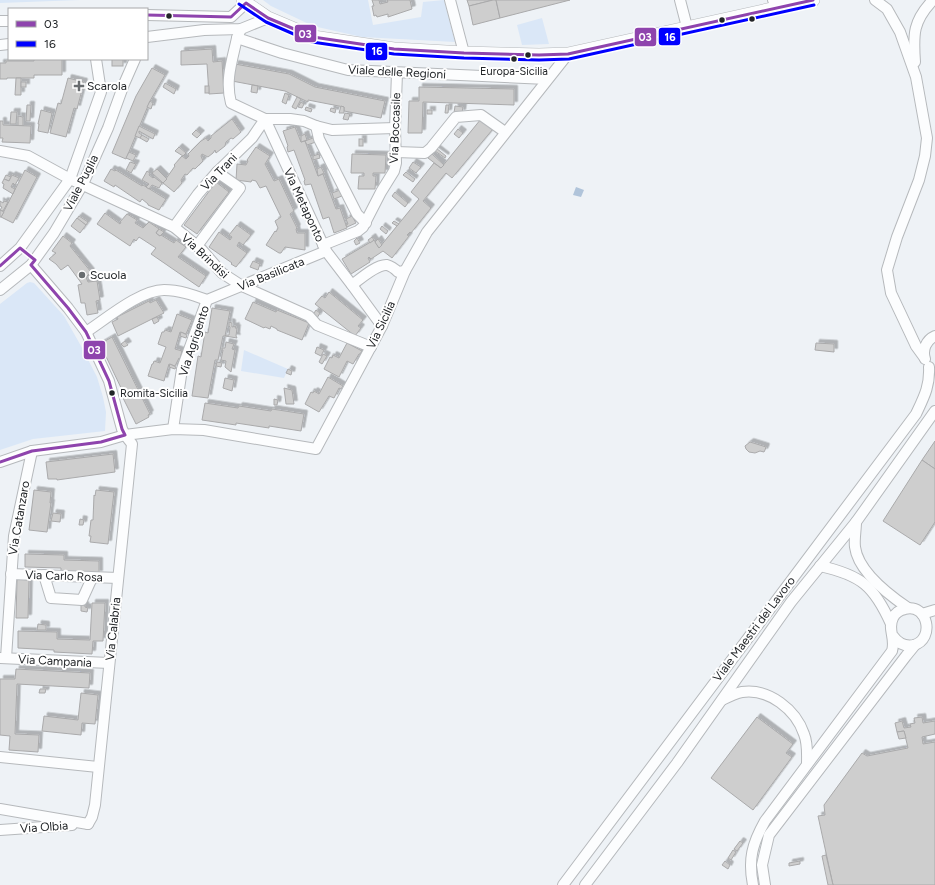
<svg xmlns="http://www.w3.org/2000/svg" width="935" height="885" font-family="Figtree,sans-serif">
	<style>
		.green { fill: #dae7f7 }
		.water { fill: #b0c4da }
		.building { fill: #cecece; stroke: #aaaaab; filter: url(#shadow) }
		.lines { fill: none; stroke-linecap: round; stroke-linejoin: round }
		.minor-casing { stroke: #b6b9bc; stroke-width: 12 }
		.major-casing { stroke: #b6b9bc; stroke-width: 14 }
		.minor { stroke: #fcfdfe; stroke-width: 10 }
		.major { stroke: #fcfdfe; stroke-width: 13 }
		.bus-1-casing { stroke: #fff; stroke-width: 6 }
		.bus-2-casing { stroke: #fff; stroke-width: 6 }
		.bus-1 { stroke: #8e44ad; stroke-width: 3 }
		.bus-2 { stroke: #00f; stroke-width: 3 }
		.bus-dot { fill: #222528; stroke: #fff; stroke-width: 1.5 }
		.poi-dot { fill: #696d70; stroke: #fff; stroke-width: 1.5 }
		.labels { text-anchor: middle; stroke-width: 4; stroke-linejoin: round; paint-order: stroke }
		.bus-label { font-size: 11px; fill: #222528; stroke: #fff }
		.street-label { font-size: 12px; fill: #222528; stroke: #fff }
		.poi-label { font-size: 12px; fill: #222528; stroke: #fff; text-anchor: start }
		.line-badge { stroke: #fff; stroke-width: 1.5 }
		.badge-label { font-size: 11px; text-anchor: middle; font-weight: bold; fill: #fff }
	</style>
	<defs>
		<filter id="shadow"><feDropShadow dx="3.5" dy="-3.5" stdDeviation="0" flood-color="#0004"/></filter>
	</defs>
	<rect width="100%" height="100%" fill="#eef2f6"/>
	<g class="green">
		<path d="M0,0H80L0,3Z"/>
		<path d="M263,0H368L373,25L421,17L423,2L444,0L455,42L362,37L313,26L271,6Z"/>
		<path d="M542,18L549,44L522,45L517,25Z"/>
		<path d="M30,282L34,283L64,316L81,346L97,377L103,397L106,412L105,431L33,439L0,450V304L27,283Z"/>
		<path d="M244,350L288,369L284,378L241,371Z"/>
	</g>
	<path class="water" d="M576,187L584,190L581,197L573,195Z"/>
	<g class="building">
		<path d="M372,0H379L380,4L388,2L387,0H410L412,9L388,17V14L377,17L376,15L374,16L372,6H374Z"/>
		<path d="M467,0H493L469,6Z"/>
		<path d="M493,0H496L500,18L473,25L469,6Z"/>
		<path d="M496,0H570L500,18Z"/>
		<path d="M212,49L213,62L222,61L224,93L209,94L207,64L181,65V51Z"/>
		<path d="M34,59H62V75H34V78H7V79H0V63H6V61H34Z"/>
		<rect x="112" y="59" width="11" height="7"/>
		<path d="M235,64L289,74L315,87L385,101L381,118L344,111V107L308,100V102L285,91L232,81Z"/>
		<path d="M152,68L165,75L150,101L126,159L112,153L136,96Z"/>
		<path d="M16,78H21V95H15Z"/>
		<path d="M68,78L84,82L77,109L74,108L66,137L50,133L58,103L61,104Z"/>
		<rect x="21" y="82" width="5" height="5"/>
		<path d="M165,83L176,89L174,94L163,87Z"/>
		<path d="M252,85L258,86L257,93L251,92Z"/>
		<rect x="205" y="86" width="4" height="7"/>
		<path d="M419,87L514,89V105L423,102L422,133H408L409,101H419Z"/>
		<path d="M285,93L289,95L286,104L282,102Z"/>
		<path d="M297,97L301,99L296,109L292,107Z"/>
		<path d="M150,101L153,103L151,109L147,107Z"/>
		<path d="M301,102L304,104L302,108L298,107Z"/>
		<path d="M27,105H31L30,121H26Z"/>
		<path d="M446,105H449L448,113H445Z"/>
		<path d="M341,106L344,107V113H339Z"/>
		<path d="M455,106L463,107L462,113H454Z"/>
		<path d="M306,107L312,109L311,112L305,110Z"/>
		<path d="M331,108L336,109L335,113L330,111Z"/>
		<path d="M41,110L52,113L48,133L38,131L39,124H38Z"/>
		<rect x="427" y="110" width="5" height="4"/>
		<path d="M11,112H17L16,124H10Z"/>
		<path d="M345,113L350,114L348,120L343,119Z"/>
		<path d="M18,116L23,117V126H18Z"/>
		<path d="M232,119L241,132L233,139L231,138L226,142L225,146L216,153L215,150L213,153L208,157L202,154L201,156L203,161L195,169L193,168L187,175L185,174L181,180L182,183L174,192L163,183L175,166L174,165L182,156L186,159L189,156L188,154L201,141L206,138L208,141L211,138V136Z"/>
		<path d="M481,119L493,129L452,178L446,173L423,201L431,208L411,233L410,232L407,235L409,236L392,258L383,251L371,259L369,257L368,258L370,262L351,274L342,259L374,240L379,248L419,199L411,192L434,163L441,168Z"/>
		<path d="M0,121H3V125L31,126L30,143L2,142L3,138H0Z"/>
		<path d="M139,126L155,134L153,139L139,131V133L142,135L140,138L135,136Z"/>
		<path d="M295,127L301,142L305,141L318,176L323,174L336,209L340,208L347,228L334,233L329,217L323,219L311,184L305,185L304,181L305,180L294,150L288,152L287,147L288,146L283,131Z"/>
		<path d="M458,129L463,133L459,138L454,134Z"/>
		<path d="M196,130L201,134L197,138L192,134Z"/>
		<path d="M305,134L307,140L301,142V136Z"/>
		<path d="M142,135L149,139L147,142L140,138Z"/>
		<path d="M313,138L316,142L307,145L305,141Z"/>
		<rect x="359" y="139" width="4" height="7"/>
		<path d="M179,147L186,153L183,156L175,151Z"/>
		<path d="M256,147L270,156L265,164L274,181L279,179L294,211L290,214L297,228L296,229L297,233H305V250L285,247L281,253H279L266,245L275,231L276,232L278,228L275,221L281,217L266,186L260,188L256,181L252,180L251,182L236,180L237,164L246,165L248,161L247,160Z"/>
		<path d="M436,148L446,156L445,158L435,151Z"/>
		<path d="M129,152L136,155L133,161L126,158Z"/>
		<path d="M319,154L320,158L313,160V156Z"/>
		<path d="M352,154L386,155L385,173H373V176H376L375,189H358L359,176H364V173H351Z"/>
		<path d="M432,154L444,165L441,168L428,158Z"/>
		<path d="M130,162L136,164L131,173L126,170Z"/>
		<path d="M413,162L421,167L416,173L409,168Z"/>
		<path d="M321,167L324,173L318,176L317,169Z"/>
		<path d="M111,169L115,171L116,170L142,186L143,185L166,199L159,210L148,205V204L142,199L140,202L115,185L114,187L104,181Z"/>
		<path d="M157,169L167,179L163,183L152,173Z"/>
		<path d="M25,170L37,177L13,223L1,217Z"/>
		<path d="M147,171L150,173L149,175L153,178L154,177L162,183L159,188L152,185L149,189L146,187L149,184L142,180Z"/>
		<path d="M406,172L415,179L413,182L403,175Z"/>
		<path d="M6,175L11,177L9,181L4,179Z"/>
		<path d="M12,175L19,178L15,185L13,183L11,187L15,189L13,194L3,188L4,184L2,183L4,179L9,181Z"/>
		<path d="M216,182L229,192L197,234L184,225Z"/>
		<path d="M340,190L342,196L334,199L332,193Z"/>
		<path d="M395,192L408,203L405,207L392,196Z"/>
		<path d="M0,201L3,203L4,201L8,202L3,211L0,210L2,207L0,206Z"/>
		<path d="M0,210L4,212L1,217H0Z"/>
		<path d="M105,213L120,224L121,222H120L127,214L137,220L135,223L143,228L149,222L159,229L156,233L160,236L161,235L174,243L176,240L186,247L178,257L206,276L199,287L151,254L156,248L139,237L136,241L134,239L130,246L97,224Z"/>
		<path d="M79,216L88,222L86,225L77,219Z"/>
		<path d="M352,216L356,223L347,227L346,225L348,224L346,219Z"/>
		<path d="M77,218L86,225L80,233L71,226Z"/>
		<path d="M394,221L399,224L397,226L392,223Z"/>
		<path d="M237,225L251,235L243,245L239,242L237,246L247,253L236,267L231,264L232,263L209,247L219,232L230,240L232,237L229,235Z"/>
		<path d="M382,226L388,231L386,234L380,229Z"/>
		<path d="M159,229L164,232L160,236L156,233Z"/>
		<path d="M63,236L72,243L70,246L91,272L86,277L88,282L97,281L100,300L96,301L98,313L87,315L85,303H81L78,285L82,284L68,265L61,270L56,264L49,259L56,253L52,251Z"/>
		<path d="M372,237L374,240L370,243L368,240Z"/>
		<path d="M357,238L360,243L356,245L354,241Z"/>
		<path d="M378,239L382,245L379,248L375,242Z"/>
		<path d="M253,261L260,264L258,270L250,267Z"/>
		<path d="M329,292L363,320L358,326L361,328L355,336L315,304L322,296L325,298Z"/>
		<path d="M156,300L164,313L118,336L112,322L118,319L117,317L149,301L150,303Z"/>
		<path d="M253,302L276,312L277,310L309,323L302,340L277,330V329L271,326L270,329L265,327L264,328L245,319Z"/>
		<path d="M212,308L230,311L225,336H223L218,360H215L208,398L192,396L198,356L201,357L205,332L208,333Z"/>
		<path d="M316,310L320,313L317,318L312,316Z"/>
		<path d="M177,314L192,320L186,334L180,332L175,349L182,351L180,359L179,358L175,366L169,364L164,381L148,376L152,364H153L154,361L160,363L166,347L158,344L162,332H164L165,330L171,332Z"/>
		<path d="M157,317L159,321L154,324L152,319Z"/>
		<path d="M229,322L232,323V327L236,326L235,328H237L236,336L237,338L225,336L226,335H229L230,327L229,326Z"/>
		<path d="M181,332L187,335L186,338L180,336Z"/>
		<path d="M112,337L150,414L148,415L149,417L136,424L123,398V395L124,394L100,344Z"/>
		<path d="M125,341L128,345L124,347L121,344Z"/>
		<path d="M226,342L234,344L232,349L235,350L231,372L225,367L226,361L221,360L223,350H222V348H225Z"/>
		<path d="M347,343L362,351L360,354H359L353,364L347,361L339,377L324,369L330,357L332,358L333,355L339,358Z"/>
		<path d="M816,343L834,344V352L815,350Z"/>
		<path d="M317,347L324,350L321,356L315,353Z"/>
		<path d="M323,354L327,356L322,364L319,362Z"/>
		<path d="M217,362L222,363L221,367L216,366Z"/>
		<path d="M170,364L176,367L175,369L169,367Z"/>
		<path d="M288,369L292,371L291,375L286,373Z"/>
		<path d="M328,377L343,386L341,389L339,388L334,398L329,396L319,412L305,404L311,392L313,393L314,391L319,394Z"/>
		<path d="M225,378L234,380L232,391L223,388Z"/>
		<path d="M284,388L292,390L294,404H286Z"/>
		<path d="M274,399L278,400L277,405H274Z"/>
		<path d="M205,403L238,408L239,406L271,411L272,409L304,414L301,431L269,426V428L236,423V425L202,420Z"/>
		<path d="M935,441V469L922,460Z"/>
		<path d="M750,442L763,446L766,447L765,450L764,452L760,451L755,453L749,452L746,449L745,446Z"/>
		<path d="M113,454L115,472L57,480V479H48L46,462Z"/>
		<path d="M922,460L935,469V522L920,545L883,521Z"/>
		<path d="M34,490L51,492L50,503H51L47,532L29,530Z"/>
		<path d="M96,490L114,492L108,544L90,542L91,536H89L91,520H93L94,495L95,496Z"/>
		<path d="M53,513L61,514L60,522L51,521Z"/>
		<path d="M80,519L84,520L83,525H79Z"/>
		<path d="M25,554L64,555V560L99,561V574L61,573V568L25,567Z"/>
		<path d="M17,579L29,580L28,618H16Z"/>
		<path d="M92,603H105L103,641H93L92,654L54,652V650L18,648V631L57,632V639L90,640Z"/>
		<path d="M81,605H85V607L88,608L87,612L81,611Z"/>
		<path d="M38,624L46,625V630H37Z"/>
		<path d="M16,669L90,673L89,688L17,684L15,734L39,735L38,752L9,750L10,736L0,735V679H15Z"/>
		<path d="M40,689H46L45,693H39Z"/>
		<path d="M81,693L98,695L95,724L82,723L81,735L42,731L44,716L78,720Z"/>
		<path d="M757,717L793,744L786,753L792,757L753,810L711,778Z"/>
		<path d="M922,717L923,723L935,721V734L922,737L923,744L935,742V885H833L818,816L825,815L824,805L862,753L867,756L908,748L904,731L897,732L895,723L902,721L904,728L911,727L910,724L915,723L914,718Z"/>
		<path d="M904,731L906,738L899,739L897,732Z"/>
		<path d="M740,841L743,843L737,851L734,849Z"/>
		<path d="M733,850L736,852L731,860L728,858Z"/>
		<path d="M826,855L833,885H828L822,856Z"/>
		<path d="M725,861L730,865L728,869L722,865Z"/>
		<path d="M800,861V864L789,866V863Z"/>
	</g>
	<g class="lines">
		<g class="minor-casing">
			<g id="minor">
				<path d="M450,0L464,53"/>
				<path d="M680,0L687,27"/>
				<path d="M773,0L790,4"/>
				<path d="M875,0L887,9L900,32L916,77L927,138L925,156L919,180L897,237L887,270L891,293L916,346L924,357"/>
				<path d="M147,15L231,17L246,3"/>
				<path d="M0,21H9"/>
				<path d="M241,29L237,38L282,53L348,70L547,79"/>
				<path d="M147,37L204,30L241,29L268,18"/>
				<path d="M237,38C232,61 225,80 231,103L265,119H290L304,121L316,126L332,130L395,128"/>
				<path d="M0,45L9,44"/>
				<path d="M915,62C913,34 913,21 933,0"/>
				<path d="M316,126L319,139L357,214L366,223"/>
				<path d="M0,151L28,156L70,179L174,227L202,250L222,273L242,286L309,316L317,325L371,347"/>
				<path d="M396,152L425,153L431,148L456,117L481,115L505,132"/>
				<path d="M174,227L198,194L217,172L252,138L265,119L326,251L352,285L382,326"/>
				<path d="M323,245L358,231L363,227L381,192L394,171L396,163L395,128L397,73"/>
				<path d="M197,246L240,188L217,172"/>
				<path d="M0,266L20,248L70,179L101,92L96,59"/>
				<path d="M352,285C360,279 377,264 387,265C391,266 395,269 398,272L405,271"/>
				<path d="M0,290L31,265L54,233L83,184L108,128L124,84L135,59"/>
				<path d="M86,332C106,319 140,290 164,290C179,290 193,295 207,300L326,251"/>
				<path d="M925,359C922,350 926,340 935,336"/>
				<path d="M173,429L182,369L207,300"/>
				<path d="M0,462L32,451L101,442L125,435L122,429L109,381L86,332L68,308L31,265"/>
				<path d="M856,522C856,530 854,539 855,547C858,571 889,595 908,608"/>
				<path d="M820,566C861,575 874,586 891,624"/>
				<path d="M11,574L118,578"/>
				<path d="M44,575L51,598L82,600L92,578"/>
				<path d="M922,614L935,610"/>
				<path d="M0,658L109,663"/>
				<path d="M6,658L14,536L32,451"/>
				<path d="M722,700C728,697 736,693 742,692C769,688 796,710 804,734C808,744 807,754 807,764"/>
				<path d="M0,757L98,767"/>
				<path d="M0,809L88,824"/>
				<path d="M88,824L92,817L95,805L132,444L125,435L173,429L204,430L316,449L382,326L405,271L427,232L568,54"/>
				<path d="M0,830L72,825"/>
				<path d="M563,885L916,414C924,397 930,386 929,367"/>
				<path d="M585,885L677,763L791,602L856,522L935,411"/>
				<path d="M753,885C748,860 752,844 765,821L892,651C896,638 887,629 893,618C895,613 900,610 905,609C928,603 935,639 914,645C905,647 898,643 893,636"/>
				<path d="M765,885L762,865L769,835L906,656L915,645"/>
			</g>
		</g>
		<g class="major-casing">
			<path id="major" d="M243,0L246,3L268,18L313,37L394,49L464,53L539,55L568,54L813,0"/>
		</g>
		<use href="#minor" class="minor"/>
		<use href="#major" class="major"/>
		<g class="bus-1-casing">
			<g id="bus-1">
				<path d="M147,15L231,17L246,3L268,18L313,37L394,49L464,53L539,55L568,54L813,0"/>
				<path d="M0,266L20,248L35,260L31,265L68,308L86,332L109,381L122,429L125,435L101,442L32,451L0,462"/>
			</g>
		</g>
		<g class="bus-2-casing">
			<path id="bus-2" d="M239,4L266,22L312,42L394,54L464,58L539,60L569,59L814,5"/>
		</g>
		<use href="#bus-1" class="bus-1"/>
		<use href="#bus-2" class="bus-2"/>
	</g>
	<g class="bus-dot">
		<circle cx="169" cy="16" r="3.5"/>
		<circle cx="752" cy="19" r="3.5"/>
		<circle cx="722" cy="20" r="3.5"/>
		<circle cx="528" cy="55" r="3.5"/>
		<circle cx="514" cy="59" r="3.5"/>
		<circle cx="112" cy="393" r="3.5"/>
	</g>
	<g class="poi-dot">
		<path d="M77 80h4v4h4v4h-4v4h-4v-4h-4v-4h4z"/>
		<circle cx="82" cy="275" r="4"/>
	</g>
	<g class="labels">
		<g class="bus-label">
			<text x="514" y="75">Europa-Sicilia</text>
			<text x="120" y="397" text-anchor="start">Romita-Sicilia</text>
		</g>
		<g class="street-label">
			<text transform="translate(397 72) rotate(3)" y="4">Viale delle Regioni</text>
			<text transform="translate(395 128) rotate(-88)" y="4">Via Boccasile</text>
			<text transform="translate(219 172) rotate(-46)" y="4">Via Trani</text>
			<text transform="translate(81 183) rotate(-63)" y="4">Viale Puglia</text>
			<text transform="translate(304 205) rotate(65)" y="4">Via Metaponto</text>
			<text transform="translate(205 256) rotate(43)" y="4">Via Brindisi</text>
			<text transform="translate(271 274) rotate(-22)" y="4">Via Basilicata</text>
			<text transform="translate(381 325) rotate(-65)" y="4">Via Sicilia</text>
			<text transform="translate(194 341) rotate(-72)" y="4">Via Agrigento</text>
			<text transform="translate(19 518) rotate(-80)" y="4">Via Catanzaro</text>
			<text transform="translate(64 576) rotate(2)" y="4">Via Carlo Rosa</text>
			<text transform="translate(113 629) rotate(-84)" y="4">Via Calabria</text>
			<text transform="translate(754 629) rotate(-53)" y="4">Viale Maestri del Lavoro</text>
			<text transform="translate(55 661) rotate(3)" y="4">Via Campania</text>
			<text transform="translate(44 827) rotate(-4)" y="4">Via Olbia</text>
		</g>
		<g class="poi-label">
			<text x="87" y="90">Scarola</text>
			<text x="90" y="279">Scuola</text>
		</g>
	</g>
	<g class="line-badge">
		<rect x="294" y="24" width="23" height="19" rx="4" fill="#8e44ad"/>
		<rect x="658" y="27" width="23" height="19" rx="4" fill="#00f"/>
		<rect x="634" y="27" width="23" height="20" rx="4" fill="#8e44ad"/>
		<rect x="365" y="42" width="23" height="19" rx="4" fill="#00f"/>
		<rect x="83" y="340" width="23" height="20" rx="4" fill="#8e44ad"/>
	</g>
	<g class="badge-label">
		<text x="305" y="38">03</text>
		<text x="670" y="41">16</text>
		<text x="645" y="41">03</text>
		<text x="377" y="55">16</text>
		<text x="94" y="354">03</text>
	</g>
	<rect x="8" y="8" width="140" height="52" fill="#ffffff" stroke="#a7a8a9"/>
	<rect x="16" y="21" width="20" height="6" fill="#8e44ad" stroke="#a7a8a9"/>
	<text x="44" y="28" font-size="12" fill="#222528">03</text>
	<rect x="16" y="41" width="20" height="6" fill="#0000ff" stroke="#a7a8a9"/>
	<text x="44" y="48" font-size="12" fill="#222528">16</text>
</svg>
